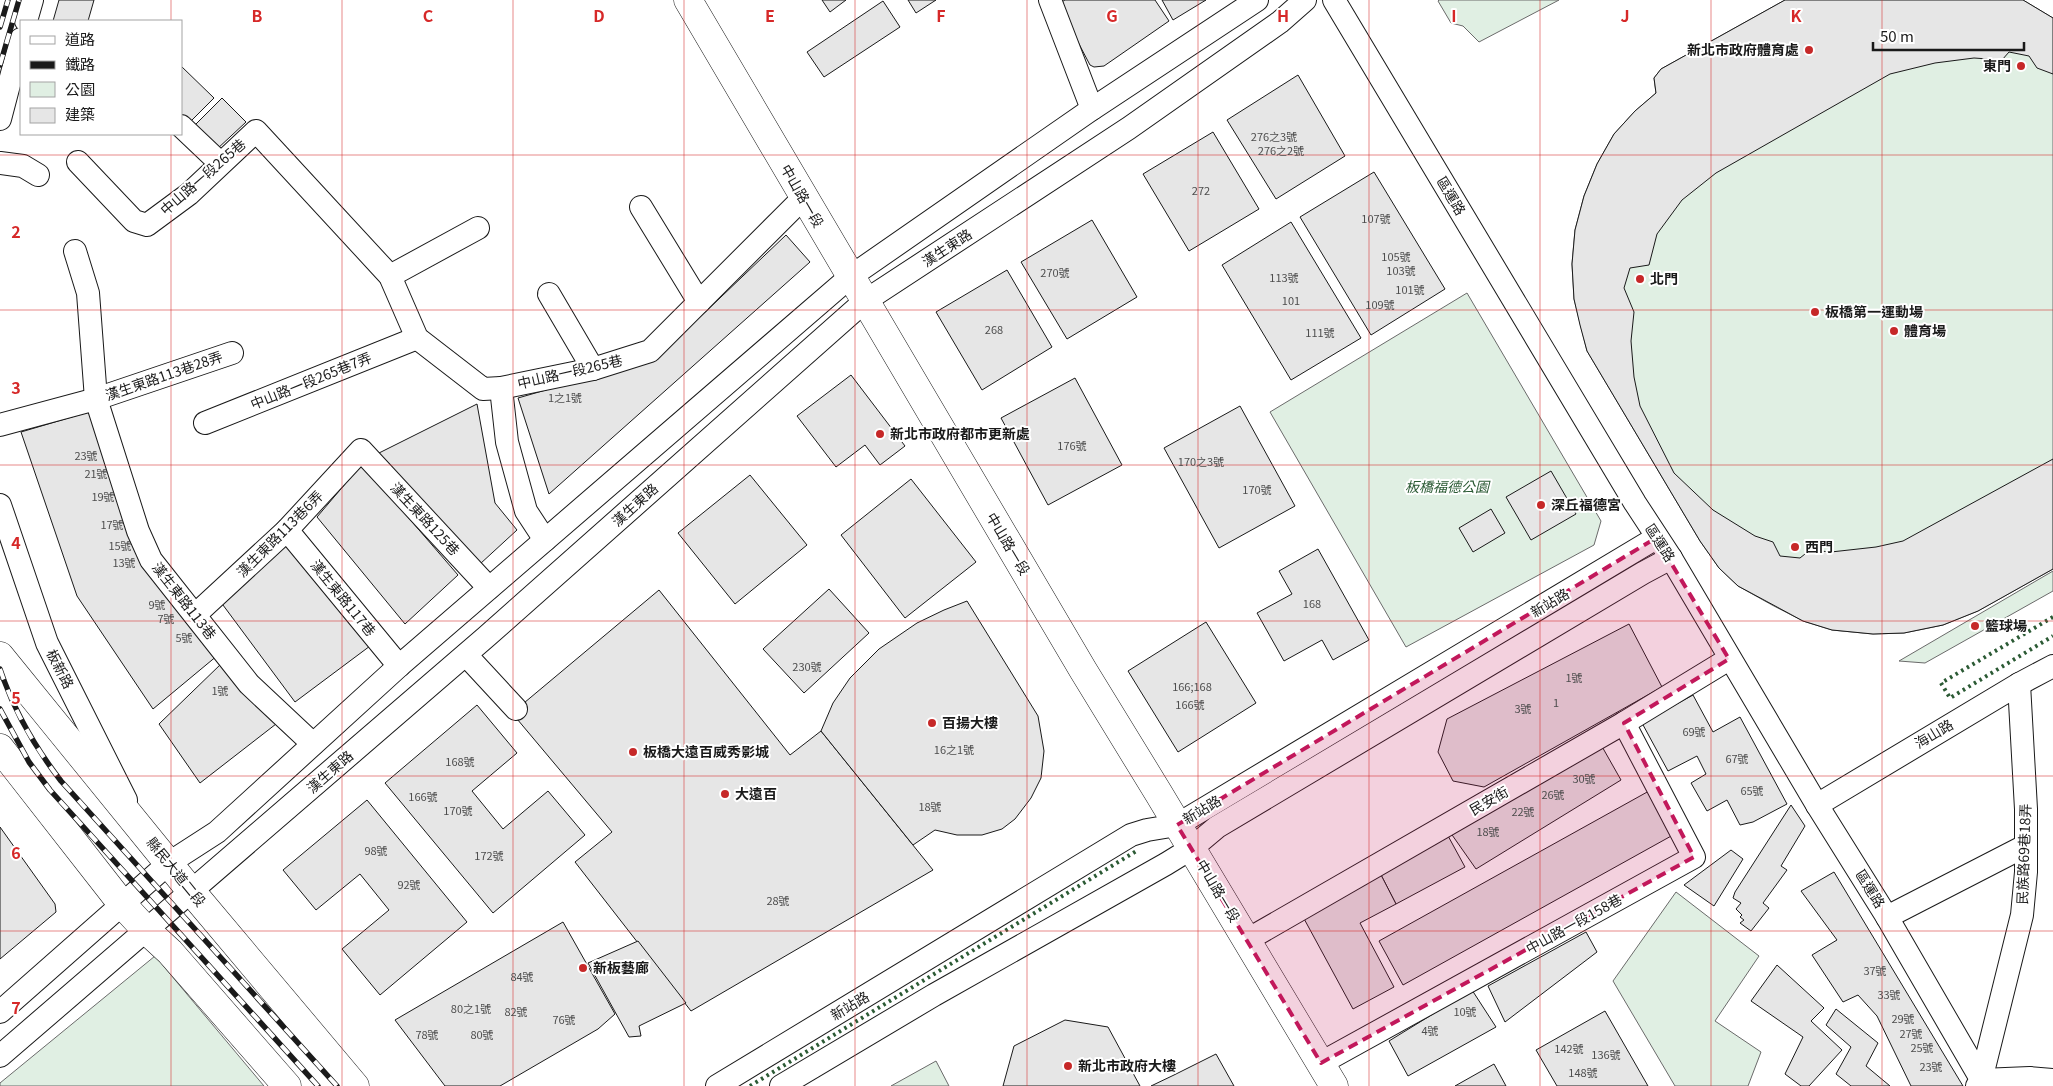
<svg xmlns="http://www.w3.org/2000/svg" width="2053" height="1086" font-family="Georgia,'Noto Sans TC',serif">
	<style>
		.green { fill: #e0efe3; stroke: #6a6a6a }
		.building { fill: #e6e6e6; stroke: #1a1a1a }
		.lines { fill: none; stroke-linecap: round; stroke-linejoin: round }
		.minor-casing { stroke: #1a1a1a; stroke-width: 24 }
		.major-casing { stroke: #1a1a1a; stroke-width: 29 }
		.minor { stroke: #fff; stroke-width: 22 }
		.major { stroke: #fff; stroke-width: 28 }
		.rail-casing { stroke: #1a1a1a; stroke-width: 5.5 }
		.rail { stroke: #fff; stroke-width: 4; stroke-dasharray: 11; stroke-linecap: butt }
		.hedge { stroke: #2b5a34; stroke-width: 4; stroke-dasharray: 2.5 4; stroke-linecap: butt }
		.marked { fill: #c2185b; fill-opacity: 0.2; stroke: #c2185b; stroke-width: 4; stroke-dasharray: 10 6; stroke-linejoin: round }
		.grid { fill: none; stroke: #d62828; stroke-width: 1; stroke-opacity: 0.55 }
		.poi-dot { fill: #c62828; stroke: #fff; stroke-width: 2 }
		.labels { text-anchor: middle; stroke-width: 4; stroke-linejoin: round; paint-order: stroke }
		.number-label { font-size: 11px; fill: #4d4d4d }
		.poi-label { font-size: 14px; font-weight: bold; fill: #1a1a1a; stroke: #fff; text-anchor: start }
		.street-label { font-size: 14px; fill: #1a1a1a; stroke: #fff }
		.park-label { font-size: 14px; font-style: italic; fill: #2b5a34; stroke: #fff }
		.grid-label { font-size: 16px; text-anchor: middle; font-weight: bold; fill: #d62828; stroke: #fff; stroke-width: 4; stroke-linejoin: round; paint-order: stroke }
	</style>
	<rect width="100%" height="100%" fill="#fff"/>
	<g class="green">
		<path d="M1439,0H1559L1479,42L1463,26L1451,23L1438,1Z"/>
		<path d="M1785,0H2023L2053,18V569L1978,611L1943,625L1904,633L1873,634L1832,630L1803,621L1772,605L1738,586L1719,568L1700,541L1587,351L1574,299L1572,264L1575,230L1584,196L1597,164L1614,134L1635,111L1656,93L1654,78L1661,69Z"/>
		<path d="M1467,293L1601,521L1594,545L1406,647L1270,412Z"/>
		<path d="M2053,571V591L1925,663L1899,661Z"/>
		<path d="M1676,892L1759,956L1715,1021L1761,1052L1748,1086H1675L1613,981Z"/>
		<path d="M155,956L264,1086H0V1083Z"/>
		<path d="M936,1061L949,1086H891Z"/>
	</g>
	<g class="building">
		<path d="M59,0H94L88,21H53Z"/>
		<path d="M822,0H846L830,12Z"/>
		<path d="M908,0H936L916,13Z"/>
		<path d="M1065,0H1155L1169,21L1104,66L1094,67L1090,65L1058,4Z"/>
		<path d="M1162,0H1206L1173,20Z"/>
		<path d="M1785,0H2023L2053,18V74L2037,68L2029,56L2009,52L2002,60L1974,58L1935,63L1890,74L1716,173L1682,200L1657,234L1649,265L1630,268L1624,288L1634,312L1631,341L1634,377L1640,406L1674,473L1713,510L1755,536L1773,542L1780,556L1800,558L1810,550L1831,552L1876,547L1903,541L2053,459V569L1978,611L1943,625L1904,633L1873,634L1832,630L1803,621L1738,586L1719,568L1700,541L1587,351L1580,325L1574,299L1572,264L1575,230L1584,196L1597,164L1614,134L1635,111L1656,93L1654,78L1661,69Z"/>
		<path d="M883,1L900,27L824,77L807,52Z"/>
		<path d="M181,66L214,98L188,124L181,118Z"/>
		<path d="M1298,75L1345,156L1276,199L1227,120Z"/>
		<path d="M222,98L246,122L216,150L194,126Z"/>
		<path d="M1213,132L1259,209L1189,251L1143,174Z"/>
		<path d="M1374,172L1445,289L1371,335L1300,217Z"/>
		<path d="M1092,220L1137,297L1067,339L1021,262Z"/>
		<path d="M1291,222L1361,338L1291,380L1222,265Z"/>
		<path d="M786,235L810,262L549,494L518,398L657,358Z"/>
		<path d="M1007,270L1052,347L982,390L936,312Z"/>
		<path d="M851,375L905,446L880,465L865,445L836,467L797,416Z"/>
		<path d="M1075,378L1122,465L1048,505L1001,418Z"/>
		<path d="M477,404L495,503L517,530L480,564L379,453Z"/>
		<path d="M1240,406L1295,506L1219,548L1164,448Z"/>
		<path d="M92,411L145,563L218,655L153,709L77,596L21,432Z"/>
		<path d="M362,464L458,575L405,624L317,517Z"/>
		<path d="M1551,471L1576,514L1531,540L1506,497Z"/>
		<path d="M750,475L807,545L735,604L678,533Z"/>
		<path d="M911,479L976,562L905,618L841,535Z"/>
		<path d="M1491,509L1505,533L1473,552L1459,528Z"/>
		<path d="M288,544L370,646L295,702L220,601Z"/>
		<path d="M1318,549L1369,640L1333,660L1322,640L1284,661L1257,613L1292,594L1279,571Z"/>
		<path d="M829,589L869,633L804,693L763,649Z"/>
		<path d="M659,590L790,755L821,731L933,870L691,1011L575,862L612,832L512,713Z"/>
		<path d="M967,601L1038,716L1044,751L1041,778L1031,798L1015,819L1002,829L982,835H957L935,830L913,845L821,731L833,703L850,678L879,649L917,623L944,610Z"/>
		<path d="M1206,622L1256,703L1178,752L1128,671Z"/>
		<path d="M1629,624L1662,687L1484,787L1453,781L1438,752L1447,719Z"/>
		<path d="M222,663L276,724L200,783L159,724Z"/>
		<path d="M1693,695L1713,732L1740,717L1787,804L1753,822L1740,825L1727,800L1707,811L1691,783L1706,774L1697,756L1668,771L1642,723Z"/>
		<path d="M477,705L517,753L472,791L503,829L548,791L585,835L493,913L385,783Z"/>
		<path d="M1600,743L1621,780L1476,869L1450,832Z"/>
		<path d="M1649,791L1673,835L1403,985L1379,941Z"/>
		<path d="M367,800L467,922L380,995L342,949L389,910L360,874L316,910L283,870Z"/>
		<path d="M1791,805L1805,826L1781,866L1787,870L1763,903L1769,908L1751,931L1740,923L1744,920L1740,917L1742,915L1736,909L1741,903L1733,898L1735,892Z"/>
		<path d="M0,827L55,904L56,912L0,959Z"/>
		<path d="M1447,834L1465,867L1396,904L1380,873Z"/>
		<path d="M1731,850L1743,859L1714,906L1684,885Z"/>
		<path d="M1834,872L1963,1086H1911L1877,1016L1858,995L1843,1002L1812,955L1837,940L1801,891Z"/>
		<path d="M1380,873L1396,904L1360,923L1394,987L1353,1009L1302,915Z"/>
		<path d="M563,922L615,1014L598,1029L500,1086H445L395,1020Z"/>
		<path d="M1586,932L1597,952L1505,1022L1488,986Z"/>
		<path d="M638,941L686,1003L639,1026L641,1036L629,1037L588,963Z"/>
		<path d="M1777,965L1824,1008L1811,1021L1842,1050L1809,1086H1801L1785,1074L1803,1037L1751,1001Z"/>
		<path d="M1472,990L1496,1027L1408,1076L1389,1041Z"/>
		<path d="M1836,1009L1878,1043L1866,1066L1890,1086H1851L1836,1074L1851,1047L1826,1025Z"/>
		<path d="M1605,1011L1648,1086H1557L1536,1050Z"/>
		<path d="M1065,1020L1108,1027L1140,1086H1003L1014,1046Z"/>
		<path d="M1216,1054L1234,1086H1151L1174,1075Z"/>
		<path d="M1494,1064L1506,1086H1455Z"/>
	</g>
	<g class="lines">
		<g class="minor-casing">
			<g id="minor">
				<path d="M1050,0L1092,109"/>
				<path d="M1334,0L1635,503L1671,558L1817,805L1887,917L1985,1086"/>
				<path d="M26,21L32,0"/>
				<path d="M0,119L21,39"/>
				<path d="M181,126L220,163"/>
				<path d="M78,162L134,221L147,225L189,194L256,131L390,276L417,338L483,389L501,388L593,369L650,351L803,198"/>
				<path d="M0,163L23,166L38,175"/>
				<path d="M641,207L699,302"/>
				<path d="M75,251L88,293L96,399L138,531L151,560L249,684L313,744"/>
				<path d="M390,276L478,228"/>
				<path d="M549,294L593,369"/>
				<path d="M501,388L507,442L526,511L545,540"/>
				<path d="M205,423L417,338"/>
				<path d="M0,425L96,399L232,353"/>
				<path d="M0,505L47,643L126,800"/>
				<path d="M287,530L399,666"/>
				<path d="M195,615L287,530L361,450L489,588"/>
				<path d="M466,655L516,709"/>
				<path d="M1817,805L2019,684L2053,666"/>
				<path d="M1887,917L2025,846"/>
				<path d="M1247,940L1624,723L1729,659"/>
				<path d="M0,1012L169,863L217,832L399,666L850,277L1092,109L1257,0"/>
				<path d="M0,1056L486,637L865,301L1129,128L1280,22L1305,0"/>
				<path d="M1321,1063L1694,857L1624,723"/>
				<path d="M1981,1080L2030,1078L2053,1080"/>
				<path d="M717,1086L1131,835L1147,830L1177,825L1656,538"/>
				<path d="M781,1086L934,995L1166,864L1192,848L1217,827L1643,573L1671,558"/>
				<path d="M1977,1086L1981,1080L2022,915L2026,872V809L2019,684"/>
			</g>
		</g>
		<g class="major-casing">
			<g id="major">
				<path d="M688,0L1083,670L1159,794L1334,1086"/>
				<path d="M0,656L191,891L355,1086"/>
				<path d="M0,748L122,904L145,929L170,952L287,1086"/>
			</g>
		</g>
		<use href="#minor" class="minor"/>
		<use href="#major" class="major"/>
		<g class="rail-casing">
			<g id="rail">
				<path d="M0,27L8,0"/>
				<path d="M0,65L19,0"/>
				<path d="M0,669C14,711 34,746 61,781L337,1086"/>
				<path d="M0,709L29,762L50,790L318,1086"/>
			</g>
		</g>
		<use href="#rail" class="rail"/>
		<g class="hedge">
			<path d="M2053,617L1941,683L1950,698L2053,636"/>
			<path d="M750,1086L1138,850"/>
		</g>
	</g>
	<path class="marked" d="M1656,538L1729,659L1624,723L1694,857L1321,1063L1177,825Z"/>
	<path class="grid" d="M171,0V21M342,0V1086M513,0V1086M684,0V1086M855,0V1086M1027,0V1086M1198,0V1086M1369,0V1086M1540,0V1086M1711,0V1086M1882,0V1086M171,134V1086M0,155H2053M0,310H2053M0,465H2053M0,621H2053M0,776H2053M0,931H2053"/>
	<g class="poi-dot">
		<circle cx="1809" cy="50" r="5"/>
		<circle cx="2021" cy="66" r="5"/>
		<circle cx="1640" cy="279" r="5"/>
		<circle cx="1815" cy="312" r="5"/>
		<circle cx="1894" cy="331" r="5"/>
		<circle cx="880" cy="434" r="5"/>
		<circle cx="1541" cy="505" r="5"/>
		<circle cx="1795" cy="547" r="5"/>
		<circle cx="1975" cy="626" r="5"/>
		<circle cx="932" cy="723" r="5"/>
		<circle cx="633" cy="752" r="5"/>
		<circle cx="725" cy="794" r="5"/>
		<circle cx="583" cy="968" r="5"/>
		<circle cx="1068" cy="1066" r="5"/>
	</g>
	<g class="labels">
		<g class="number-label">
			<text x="1274" y="141">276之3號</text>
			<text x="1281" y="155">276之2號</text>
			<text x="1201" y="195">272</text>
			<text x="1376" y="223">107號</text>
			<text x="1396" y="261">105號</text>
			<text x="1401" y="275">103號</text>
			<text x="1055" y="277">270號</text>
			<text x="1284" y="282">113號</text>
			<text x="1410" y="294">101號</text>
			<text x="1291" y="305">101</text>
			<text x="1380" y="309">109號</text>
			<text x="994" y="334">268</text>
			<text x="1320" y="337">111號</text>
			<text x="565" y="402">1之1號</text>
			<text x="1072" y="450">176號</text>
			<text x="86" y="460">23號</text>
			<text x="1201" y="466">170之3號</text>
			<text x="96" y="478">21號</text>
			<text x="1257" y="494">170號</text>
			<text x="103" y="501">19號</text>
			<text x="112" y="529">17號</text>
			<text x="120" y="550">15號</text>
			<text x="124" y="567">13號</text>
			<text x="1312" y="608">168</text>
			<text x="157" y="609">9號</text>
			<text x="166" y="623">7號</text>
			<text x="184" y="642">5號</text>
			<text x="807" y="671">230號</text>
			<text x="1574" y="682">1號</text>
			<text x="1192" y="691">166;168</text>
			<text x="220" y="695">1號</text>
			<text x="1556" y="707">1</text>
			<text x="1190" y="709">166號</text>
			<text x="1523" y="713">3號</text>
			<text x="1694" y="736">69號</text>
			<text x="954" y="754">16之1號</text>
			<text x="1737" y="763">67號</text>
			<text x="460" y="766">168號</text>
			<text x="1584" y="783">30號</text>
			<text x="1752" y="795">65號</text>
			<text x="1553" y="799">26號</text>
			<text x="423" y="801">166號</text>
			<text x="930" y="811">18號</text>
			<text x="458" y="815">170號</text>
			<text x="1523" y="816">22號</text>
			<text x="1488" y="836">18號</text>
			<text x="376" y="855">98號</text>
			<text x="489" y="860">172號</text>
			<text x="409" y="889">92號</text>
			<text x="778" y="905">28號</text>
			<text x="1875" y="975">37號</text>
			<text x="522" y="981">84號</text>
			<text x="1889" y="999">33號</text>
			<text x="471" y="1013">80之1號</text>
			<text x="516" y="1016">82號</text>
			<text x="1465" y="1016">10號</text>
			<text x="1903" y="1023">29號</text>
			<text x="564" y="1024">76號</text>
			<text x="1430" y="1035">4號</text>
			<text x="1911" y="1038">27號</text>
			<text x="427" y="1039">78號</text>
			<text x="482" y="1039">80號</text>
			<text x="1922" y="1052">25號</text>
			<text x="1569" y="1053">142號</text>
			<text x="1606" y="1059">136號</text>
			<text x="1931" y="1071">23號</text>
			<text x="1583" y="1077">148號</text>
		</g>
		<g class="poi-label">
			<text x="1799" y="55" text-anchor="end">新北市政府體育處</text>
			<text x="2011" y="71" text-anchor="end">東門</text>
			<text x="1650" y="284">北門</text>
			<text x="1825" y="317">板橋第一運動場</text>
			<text x="1904" y="336">體育場</text>
			<text x="890" y="439">新北市政府都市更新處</text>
			<text x="1551" y="510">深丘福德宮</text>
			<text x="1805" y="552">西門</text>
			<text x="1985" y="631">籃球場</text>
			<text x="942" y="728">百揚大樓</text>
			<text x="643" y="757">板橋大遠百威秀影城</text>
			<text x="735" y="799">大遠百</text>
			<text x="593" y="973">新板藝廊</text>
			<text x="1078" y="1071">新北市政府大樓</text>
		</g>
		<g class="street-label">
			<text transform="translate(203 177) rotate(-41)" y="5">中山路一段265巷</text>
			<text transform="translate(802 196) rotate(60)" y="5">中山路一段</text>
			<text transform="translate(1451 196) rotate(59)" y="5">區運路</text>
			<text transform="translate(947 248) rotate(-33)" y="5">漢生東路</text>
			<text transform="translate(570 372) rotate(-13)" y="5">中山路一段265巷</text>
			<text transform="translate(164 376) rotate(-19)" y="5">漢生東路113巷28弄</text>
			<text transform="translate(311 381) rotate(-22)" y="5">中山路一段265巷7弄</text>
			<text transform="translate(635 505) rotate(-42)" y="5">漢生東路</text>
			<text transform="translate(425 519) rotate(47)" y="5">漢生東路125巷</text>
			<text transform="translate(280 534) rotate(-45)" y="5">漢生東路113巷6弄</text>
			<text transform="translate(1660 543) rotate(57)" y="5">區運路</text>
			<text transform="translate(1008 544) rotate(59)" y="5">中山路一段</text>
			<text transform="translate(343 598) rotate(51)" y="5">漢生東路117巷</text>
			<text transform="translate(184 601) rotate(52)" y="5">漢生東路113巷</text>
			<text transform="translate(1550 603) rotate(-31)" y="5">新站路</text>
			<text transform="translate(60 669) rotate(63)" y="5">板新路</text>
			<text transform="translate(1934 734) rotate(-31)" y="5">海山路</text>
			<text transform="translate(330 772) rotate(-41)" y="5">漢生東路</text>
			<text transform="translate(1489 801) rotate(-30)" y="5">民安街</text>
			<text transform="translate(1202 810) rotate(-31)" y="5">新站路</text>
			<text transform="translate(2024 854) rotate(-88)" y="5">民族路69巷18弄</text>
			<text transform="translate(176 872) rotate(51)" y="5">縣民大道二段</text>
			<text transform="translate(1870 889) rotate(58)" y="5">區運路</text>
			<text transform="translate(1218 891) rotate(59)" y="5">中山路一段</text>
			<text transform="translate(1574 924) rotate(-29)" y="5">中山路一段158巷</text>
			<text transform="translate(850 1006) rotate(-31)" y="5">新站路</text>
		</g>
		<g class="park-label">
			<text x="1447" y="492">板橋福德公園</text>
		</g>
	</g>
	<g class="grid-label">
		<text x="257" y="22">B</text>
		<text x="428" y="22">C</text>
		<text x="599" y="22">D</text>
		<text x="770" y="22">E</text>
		<text x="941" y="22">F</text>
		<text x="1112" y="22">G</text>
		<text x="1283" y="22">H</text>
		<text x="1454" y="22">I</text>
		<text x="1625" y="22">J</text>
		<text x="1796" y="22">K</text>
		<text x="16" y="238">2</text>
		<text x="16" y="394">3</text>
		<text x="16" y="549">4</text>
		<text x="16" y="704">5</text>
		<text x="16" y="859">6</text>
		<text x="16" y="1014">7</text>
	</g>
	<rect x="20" y="20" width="162" height="115" fill="#ffffff" stroke="#a3a3a3"/>
	<rect x="30" y="36" width="25" height="8" fill="#ffffff" stroke="#a3a3a3"/>
	<text x="65" y="45" font-size="15" fill="#1a1a1a">道路</text>
	<rect x="30" y="61" width="25" height="8" fill="#1a1a1a" stroke="#a3a3a3"/>
	<text x="65" y="70" font-size="15" fill="#1a1a1a">鐵路</text>
	<rect x="30" y="82" width="25" height="15" fill="#e0efe3" stroke="#a3a3a3"/>
	<text x="65" y="95" font-size="15" fill="#1a1a1a">公園</text>
	<rect x="30" y="108" width="25" height="15" fill="#e6e6e6" stroke="#a3a3a3"/>
	<text x="65" y="120" font-size="15" fill="#1a1a1a">建築</text>
	<path d="M1873 42v8h151v-8" fill="none" stroke="#1a1a1a" stroke-width="2.5"/>
	<text x="1880" y="42" font-size="15" fill="#1a1a1a" stroke="#ffffff" stroke-width="4" paint-order="stroke">50 m</text>
</svg>
